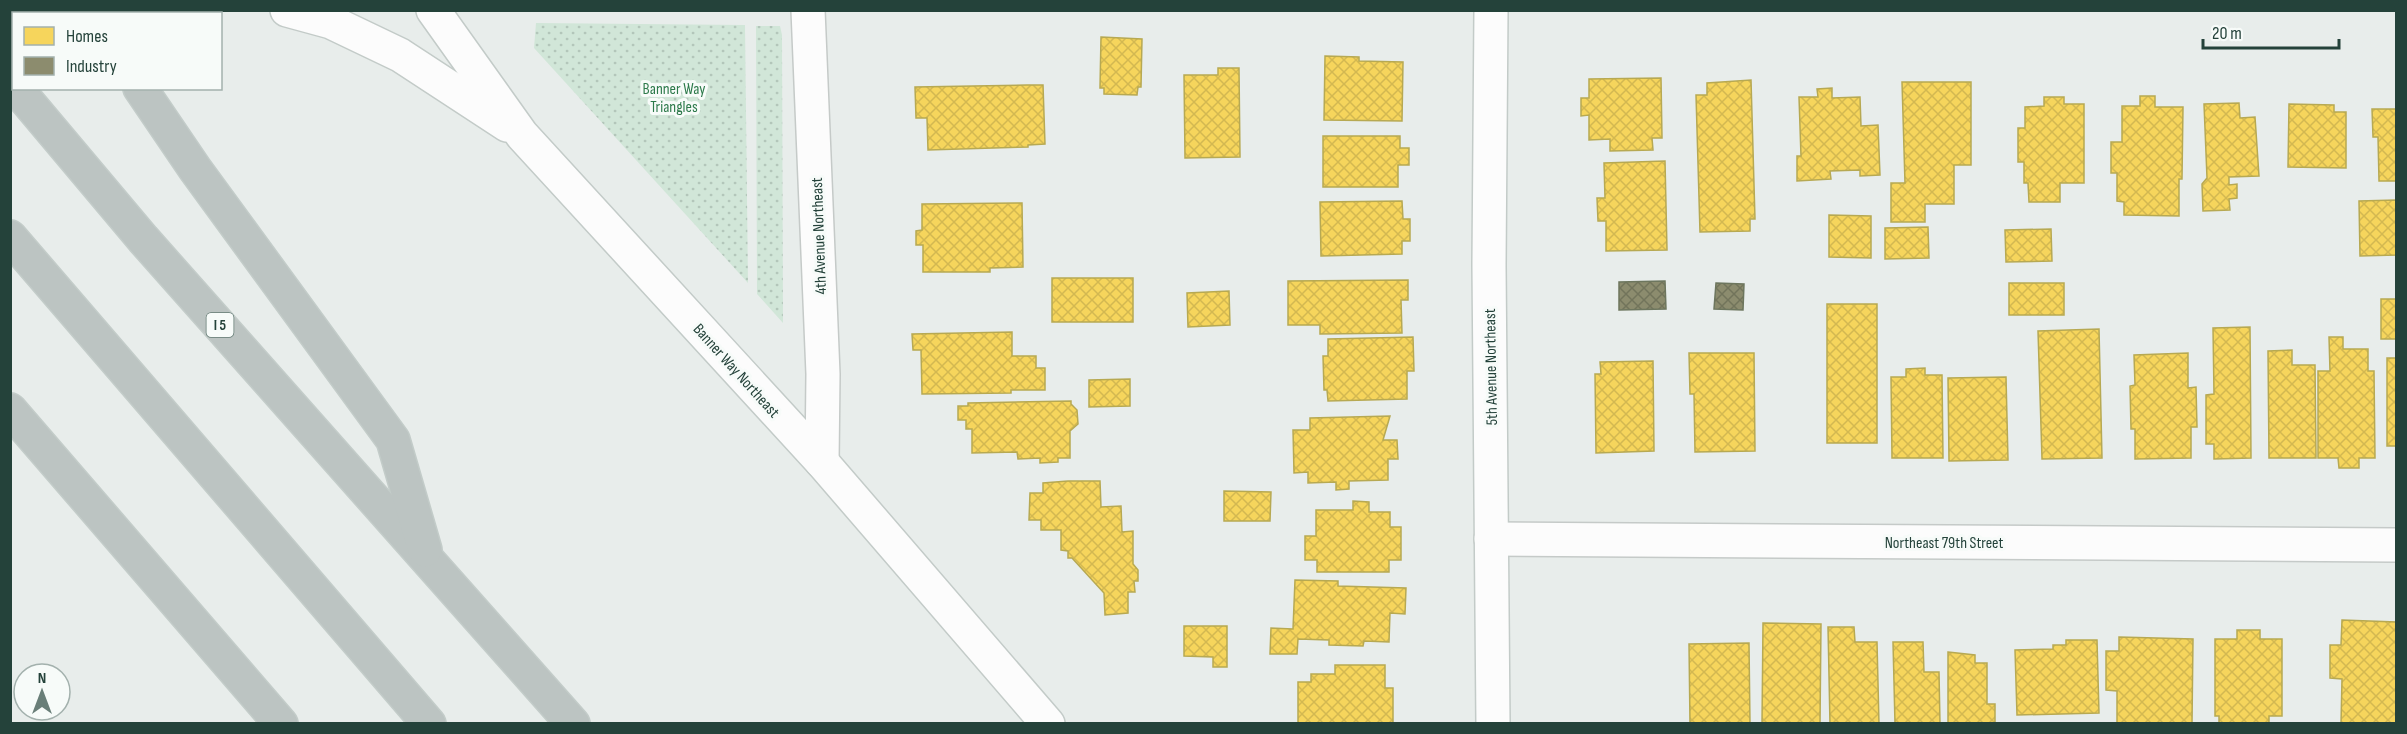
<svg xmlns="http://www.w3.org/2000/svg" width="2407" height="734" font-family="'Sofia Sans Condensed',sans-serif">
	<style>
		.grass { fill: url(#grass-dots) }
		.homes { fill: url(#homes-cross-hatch); stroke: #b7a952; stroke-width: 1.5 }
		.industry { fill: url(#industry-cross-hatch); stroke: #6d765e; stroke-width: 1.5 }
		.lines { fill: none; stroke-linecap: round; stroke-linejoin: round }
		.street-casing { stroke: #c5cac8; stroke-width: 36 }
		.secondary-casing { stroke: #c3cbc8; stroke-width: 36 }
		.highway-casing { stroke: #c3ccc9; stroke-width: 36 }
		.street { stroke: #fcfcfc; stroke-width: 33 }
		.secondary { stroke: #fcfcfc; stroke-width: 33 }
		.highway { stroke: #bcc4c2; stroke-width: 33 }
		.labels { text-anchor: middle; stroke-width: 6; stroke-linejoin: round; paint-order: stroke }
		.shield { fill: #f7fbf9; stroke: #637a73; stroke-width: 1.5 }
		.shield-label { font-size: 15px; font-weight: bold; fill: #24423a }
		.park-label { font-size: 16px; fill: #2d7a4b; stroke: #f7fbf9 }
		.street-label { font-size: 16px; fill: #24423a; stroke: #f7fbf9 }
	</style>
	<defs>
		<pattern id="grass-dots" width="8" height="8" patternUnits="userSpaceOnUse" patternTransform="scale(1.5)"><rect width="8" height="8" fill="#d1e6d8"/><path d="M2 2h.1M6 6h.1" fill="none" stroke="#b3c6ba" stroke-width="1.8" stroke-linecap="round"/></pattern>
		<pattern id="homes-cross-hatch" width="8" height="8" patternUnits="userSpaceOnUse" patternTransform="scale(1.5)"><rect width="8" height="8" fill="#f6d55c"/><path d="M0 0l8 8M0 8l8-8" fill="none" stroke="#d3b851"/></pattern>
		<pattern id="industry-cross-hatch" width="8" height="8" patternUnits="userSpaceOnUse" patternTransform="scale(1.5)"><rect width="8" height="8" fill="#8c8c6e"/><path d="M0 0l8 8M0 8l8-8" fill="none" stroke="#72745b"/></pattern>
	</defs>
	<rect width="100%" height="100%" fill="#e8edeb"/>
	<g class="grass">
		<path d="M536,23L745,25L748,283L534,48Z"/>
		<path d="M756,26H780L782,35L783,323L757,294Z"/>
	</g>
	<g class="homes">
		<path d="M1101,37L1142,39L1141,87H1138L1137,95L1104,94V88H1100Z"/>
		<path d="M1325,56L1359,57V61L1403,62L1402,121L1324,120Z"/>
		<path d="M1218,68H1239L1240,157L1185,158L1184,75H1218Z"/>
		<path d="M1661,78L1662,138H1652L1653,150L1610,151V139L1589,140V115L1581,116V98H1589V79Z"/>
		<path d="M1751,80L1755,219H1750V231L1700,232L1696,95H1707V83Z"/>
		<path d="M1902,82H1971V165H1954V204H1925V222H1891V183H1905Z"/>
		<path d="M1027,85H1043L1045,144L1028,145V147L928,150L927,118H916L915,87Z"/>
		<path d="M1832,88V98L1860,97L1861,126L1878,125L1880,175L1860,176V170L1830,171L1831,179L1797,181V156H1801L1799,97H1818L1817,89Z"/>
		<path d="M2140,96H2155V107H2183L2182,179H2179V216L2124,215V202L2117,201V173H2111V142H2122V106H2140Z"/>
		<path d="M2044,97H2064V104H2084V183H2060V202H2029L2028,183H2024V162H2018V128H2025V107L2044,106Z"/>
		<path d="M2239,103L2240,118L2255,117L2259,176L2229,177V185L2237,184V198L2229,199L2230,210L2203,211L2202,184L2207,178L2204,104Z"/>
		<path d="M2289,104L2334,105V112H2346V168L2288,167Z"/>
		<path d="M2372,109H2396V181H2379L2378,137H2373Z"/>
		<path d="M1323,136H1400V148H1409V165H1398V187H1323Z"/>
		<path d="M1665,161L1667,250L1606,251V221H1598L1597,198H1605L1604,163Z"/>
		<path d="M2396,200V255L2360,256L2359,201Z"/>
		<path d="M1402,201L1403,219H1410V241H1402V254L1321,256L1320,202Z"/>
		<path d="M1022,203L1023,267L990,268V272H923V245H916V231L922,230V204Z"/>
		<path d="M1829,215L1871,216V258L1829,257Z"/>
		<path d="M1928,227L1929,258L1885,259V228Z"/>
		<path d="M2051,229L2052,261L2006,262L2005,230Z"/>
		<rect x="1052" y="278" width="81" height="44"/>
		<path d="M1408,280V300H1401L1402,333L1320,334V325H1288V281Z"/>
		<rect x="2009" y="283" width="55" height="32"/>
		<path d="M1229,291L1230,325L1188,327L1187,293Z"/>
		<rect x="2381" y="299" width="15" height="40"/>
		<rect x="1827" y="304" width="50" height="139"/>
		<path d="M2250,327L2251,458L2214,459V444H2206V395L2214,394L2213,328Z"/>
		<path d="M2099,329L2102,458L2042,459L2038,331Z"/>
		<path d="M1012,332V356H1036V368H1045V390H1011V393L922,394L921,350H913L912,334Z"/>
		<path d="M1413,337L1414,371H1407V399L1328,401L1327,390H1324L1323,356H1328V339Z"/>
		<path d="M2329,337H2343V349H2368V371H2374L2375,458H2359V468H2339L2338,458H2318V371H2330Z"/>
		<path d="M2292,350V365H2315L2316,458H2269L2268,351Z"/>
		<path d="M1689,353H1754L1755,451L1695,452L1694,394H1690Z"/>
		<path d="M2188,353V388L2196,387L2197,427H2191V458L2135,459V429H2131L2130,386L2135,385L2134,355Z"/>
		<rect x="2387" y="358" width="9" height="88"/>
		<path d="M1653,361L1654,451L1596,453L1595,374H1601L1600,362Z"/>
		<path d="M1925,368V375H1942L1943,458H1892L1891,377H1906V369Z"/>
		<path d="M2006,377L2008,460L1949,461L1948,378Z"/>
		<path d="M1130,379V406L1089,407V380Z"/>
		<path d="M1071,401V404L1077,410L1078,424L1070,431V458H1058V462L1040,463V458L1018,459L1017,452L972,453V429H966V420H958V406H968V403Z"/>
		<path d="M1390,416L1383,440H1397L1398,459H1388V480L1349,481V489L1336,490V482L1308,483V472L1294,473L1293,430H1310V418Z"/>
		<path d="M1068,481H1100L1101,507L1121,506L1122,532L1133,531V564L1138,570V581H1134L1135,592H1128V613L1105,615L1104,593L1072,558H1068V551L1061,550V530H1041V520H1029L1030,493H1043V483Z"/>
		<path d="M1224,491L1271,492L1270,521H1224Z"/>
		<path d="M1353,501L1369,502V512H1390V527H1401V560H1389V572H1317V560H1305V536H1316V510H1353Z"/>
		<path d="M1295,580L1338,581V586L1406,588L1405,614L1390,613L1389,642L1364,641L1363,646L1329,645V640L1298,639L1297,654H1270L1271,628L1293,629Z"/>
		<path d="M2342,620L2396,622V724H2341L2342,679L2330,678V645H2341Z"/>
		<path d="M1763,623L1821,624L1820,724H1762Z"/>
		<path d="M1184,626H1227V667H1213V657L1184,656Z"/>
		<path d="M1828,627H1854L1855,642H1877L1879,724H1830Z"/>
		<path d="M2237,630H2260V639H2282V716H2269V724H2219V716H2215V639H2237Z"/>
		<path d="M2119,637L2193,639L2192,724H2117V691L2106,690V651H2119Z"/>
		<path d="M2066,640H2097L2099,713L2017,715L2015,650L2053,649V645H2066Z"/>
		<path d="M1893,642H1923L1924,672H1939L1940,724H1895Z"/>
		<path d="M1749,643L1750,724H1690L1689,644Z"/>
		<path d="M1948,652L1975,655V663H1987V704H1995V724H1948Z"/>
		<path d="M1335,665H1385V688H1393V724H1298V682H1311V674H1335Z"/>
	</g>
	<g class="industry">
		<path d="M1665,281L1666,309L1619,310V282Z"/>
		<path d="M1716,283L1744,284L1743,310L1714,309Z"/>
	</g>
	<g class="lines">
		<g class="street-casing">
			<g id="street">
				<path d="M808,10L823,374L822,462"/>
				<path d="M1491,539L2396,545"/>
			</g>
		</g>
		<g class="secondary-casing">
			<g id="secondary">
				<path d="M287,10L331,22L400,55L507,125"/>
				<path d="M433,10L522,135L822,462L1048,724"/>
				<path d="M1491,10L1489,265L1493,724"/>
			</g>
		</g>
		<g class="highway-casing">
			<g id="highway">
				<path d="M86,10L88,14"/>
				<path d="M16,88L143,239L573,724"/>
				<path d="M140,88L195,169L393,440L425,550"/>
				<path d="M10,237L429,724"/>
				<path d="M10,410L281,724"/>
			</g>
		</g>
		<use href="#street" class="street"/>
		<use href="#secondary" class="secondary"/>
		<use href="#highway" class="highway"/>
	</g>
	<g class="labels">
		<rect class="shield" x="206.5" y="313" width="27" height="24" rx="4.5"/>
		<g class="shield-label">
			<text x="220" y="330">I 5</text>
		</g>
		<g class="park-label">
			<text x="674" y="94">Banner Way<tspan x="674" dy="18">Triangles</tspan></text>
		</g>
		<g class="street-label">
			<text transform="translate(818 236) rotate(-92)" y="6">4th Avenue Northeast</text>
			<text transform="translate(1490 367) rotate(-91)" y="6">5th Avenue Northeast</text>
			<text transform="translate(737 370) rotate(48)" y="6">Banner Way Northeast</text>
			<text x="1944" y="548">Northeast 79th Street</text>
		</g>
	</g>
	<rect width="2407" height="734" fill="none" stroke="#24423a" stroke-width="24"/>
	<rect x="12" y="12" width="210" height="78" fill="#f7fbf9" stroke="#a3b1ad" stroke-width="1.5"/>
	<rect x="24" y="27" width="30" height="18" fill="#f6d55c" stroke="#a3b1ad" stroke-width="1.5"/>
	<text x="66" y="42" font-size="18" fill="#24423a">Homes</text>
	<rect x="24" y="57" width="30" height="18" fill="#8c8c6e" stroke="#a3b1ad" stroke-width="1.5"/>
	<text x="66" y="72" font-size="18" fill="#24423a">Industry</text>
	<g transform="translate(42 692)"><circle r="28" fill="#f7fbf9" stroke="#a3b1ad" stroke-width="1.5"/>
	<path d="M0-4.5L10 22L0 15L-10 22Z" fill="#697e78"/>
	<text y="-9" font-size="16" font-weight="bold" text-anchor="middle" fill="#24423a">N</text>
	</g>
	<path d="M2203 39v9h136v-9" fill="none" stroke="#24423a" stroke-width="3"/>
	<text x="2212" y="39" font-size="18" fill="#24423a" stroke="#f7fbf9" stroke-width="4.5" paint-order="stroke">20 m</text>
</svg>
